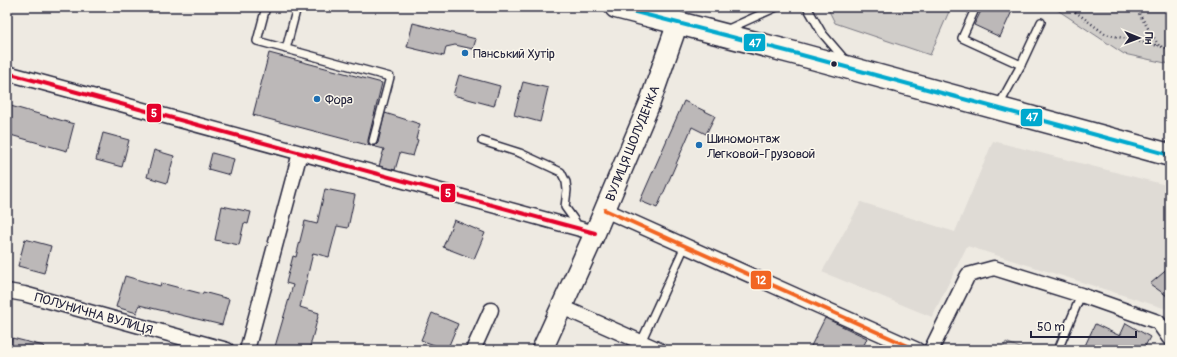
<svg xmlns="http://www.w3.org/2000/svg" width="1177" height="357" font-family="Pangolin,sans-serif">
	<style>
		.built { fill: #dfdbd5 }
		.green { fill: #d0cdc9; stroke: #797882 }
		.building { fill: #bcb8b8; stroke: #22223b }
		.lines { fill: none; stroke-linecap: round; stroke-linejoin: round }
		.service-casing { stroke: #22223b; stroke-width: 10 }
		.minor-casing { stroke: #22223b; stroke-width: 17 }
		.secondary-casing { stroke: #22223b; stroke-width: 23 }
		.primary-casing { stroke: #22223b; stroke-width: 25 }
		.path { stroke: #22223b; stroke-width: 2.5; stroke-dasharray: 1 3; stroke-linecap: butt }
		.service { stroke: #fbf7ec; stroke-width: 7 }
		.minor { stroke: #fbf7ec; stroke-width: 14 }
		.secondary { stroke: #fbf7ec; stroke-width: 20 }
		.primary { stroke: #fbf7ec; stroke-width: 22 }
		.bus-1-casing { stroke: #fbf7ec; stroke-width: 7 }
		.bus-2-casing { stroke: #fbf7ec; stroke-width: 7 }
		.bus-3-casing { stroke: #fbf7ec; stroke-width: 7 }
		.bus-1 { stroke: #00a9ce; stroke-width: 4 }
		.bus-2 { stroke: #e4002b; stroke-width: 4 }
		.bus-3 { stroke: #f26522; stroke-width: 4 }
		.poi-dot { fill: #1f6fb2; stroke: #fbf7ec; stroke-width: 1.5 }
		.bus-dot { fill: #22223b; stroke: #fbf7ec; stroke-width: 1.5 }
		.labels { text-anchor: middle; stroke-width: 3; stroke-linejoin: round; paint-order: stroke }
		.poi-label { font-size: 13px; fill: #22223b; stroke: #fbf7ec; text-anchor: start }
		.street-label { font-size: 13px; fill: #22223b; stroke: #fbf7ec }
		.line-badge { stroke: #fbf7ec; stroke-width: 1.5 }
		.badge-label { font-size: 11px; text-anchor: middle; font-weight: bold; fill: #fff }
	</style>
	<rect width="100%" height="100%" fill="#eeeae2"/>
	<filter id="ink" filterUnits="userSpaceOnUse"><feTurbulence type="fractalNoise" baseFrequency=".025" numOctaves="2"/><feDisplacementMap in="SourceGraphic" scale="8" xChannelSelector="R" yChannelSelector="G"/><feConvolveMatrix kernelMatrix="1 2 1 2 8 2 1 2 1" color-interpolation-filters="sRGB"/></filter>
	<g filter="url(#ink)">
		<path class="built" d="M993,141L1170,186V310L967,246L932,317L822,272L861,202L955,232Z"/>
		<g class="green">
			<path d="M827,7H951L930,55L835,23Z"/>
			<path d="M1053,7H1170V64L1124,54Z"/>
			<path d="M1006,342L1025,350H1002Z"/>
		</g>
		<g class="building">
			<path d="M983,7H1014L1000,37L974,25Z"/>
			<path d="M413,23L476,39L473,49L455,45L446,47L444,56L407,47Z"/>
			<path d="M269,53L382,83L368,140V143L371,146L253,115Z"/>
			<path d="M459,75L500,86L494,106L453,95Z"/>
			<path d="M523,82L548,88L540,122L514,115Z"/>
			<path d="M684,101L715,116L706,134L692,127L657,208L640,201Z"/>
			<path d="M7,105L74,124L67,151L7,134Z"/>
			<path d="M385,113L420,124L416,139L418,140L413,156L400,153L395,170L379,166L384,149L372,146L376,145L378,143Z"/>
			<path d="M103,133L129,140L122,167L96,160Z"/>
			<path d="M154,150L174,156L167,183L147,177Z"/>
			<path d="M212,153L234,159L230,175L208,169Z"/>
			<path d="M325,189L355,195L348,228L337,226L329,257L313,253L300,307L319,313L309,350H274L293,285L286,283L293,256L296,257L305,221L317,224Z"/>
			<path d="M222,206L251,212L248,224L244,223L239,245L215,240Z"/>
			<path d="M454,220L485,233L474,259L443,247Z"/>
			<path d="M25,239L51,246L44,273L18,266Z"/>
			<path d="M1170,267V298L1150,284Z"/>
			<path d="M125,276L160,286L161,283L203,294V292L229,299L222,325L139,305L137,313L116,307Z"/>
			<path d="M432,313L458,324L447,350L421,340Z"/>
			<path d="M825,318L867,338L862,350H809Z"/>
			<path d="M1126,323L1150,337L1143,350H1083L1095,324L1120,336Z"/>
			<path d="M12,338L44,346L43,350H9Z"/>
		</g>
		<g class="lines">
			<g class="service-casing">
				<g id="service">
					<path d="M266,7L257,41L390,77L373,141"/>
					<path d="M807,7L822,33L846,61"/>
					<path d="M976,7L962,38L1021,65"/>
					<path d="M726,30L777,7"/>
					<path d="M286,49L297,7"/>
					<path d="M998,107L1021,65L1041,22"/>
					<path d="M482,141L520,153L561,172L566,182L567,190L565,207L575,221L578,228"/>
					<path d="M641,342L685,246"/>
					<path d="M1058,350L1081,295"/>
				</g>
			</g>
			<g class="minor-casing">
				<g id="minor">
					<path d="M7,73L595,233"/>
					<path d="M605,210L917,350"/>
					<path d="M7,291L24,294L227,350"/>
					<path d="M562,307L659,350"/>
					<path d="M247,350L300,153"/>
					<path d="M473,350L491,310"/>
					<path d="M931,350L968,275L994,268L1081,295L1158,322L1170,339"/>
				</g>
			</g>
			<g class="secondary-casing">
				<path id="secondary" d="M542,350L595,233L649,105L678,22"/>
			</g>
			<g class="primary-casing">
				<path id="primary" d="M616,7L798,54L1170,155"/>
			</g>
			<g class="path">
				<path d="M1069,7L1105,34L1159,46"/>
				<path d="M1135,7L1159,46L1170,49"/>
			</g>
			<use href="#service" class="service"/>
			<use href="#minor" class="minor"/>
			<use href="#secondary" class="secondary"/>
			<use href="#primary" class="primary"/>
			<g class="bus-1-casing">
				<path id="bus-1" d="M616,7L798,54L1170,155"/>
			</g>
			<g class="bus-2-casing">
				<path id="bus-2" d="M7,73L595,233"/>
			</g>
			<g class="bus-3-casing">
				<path id="bus-3" d="M605,210L917,350"/>
			</g>
			<use href="#bus-1" class="bus-1"/>
			<use href="#bus-2" class="bus-2"/>
			<use href="#bus-3" class="bus-3"/>
		</g>
	</g>
	<g class="poi-dot">
		<circle cx="465" cy="53" r="4"/>
		<circle cx="317" cy="99" r="4"/>
		<circle cx="699" cy="145" r="4"/>
	</g>
	<circle class="bus-dot" cx="834" cy="64" r="3.5"/>
	<g class="labels">
		<g class="poi-label">
			<text x="473" y="58">Панський Хутір</text>
			<text x="325" y="104">Фора</text>
			<text x="707" y="143">Шиномонтаж<tspan x="707" dy="15">Легковой-Грузовой</tspan></text>
		</g>
		<g class="street-label">
			<text transform="translate(632 143) rotate(-68)" y="5">ВУЛИЦЯ ШОЛУДЕНКА</text>
			<text transform="translate(94 313) rotate(16)" y="5">ПОЛУНИЧНА ВУЛИЦЯ</text>
		</g>
	</g>
	<g class="line-badge">
		<rect x="743" y="33" width="23" height="19" rx="4" fill="#00a9ce"/>
		<rect x="146" y="103" width="16" height="20" rx="4" fill="#e4002b"/>
		<rect x="1020" y="108" width="23" height="19" rx="4" fill="#00a9ce"/>
		<rect x="440" y="183" width="16" height="20" rx="4" fill="#e4002b"/>
		<rect x="750" y="270" width="22" height="20" rx="4" fill="#f26522"/>
	</g>
	<g class="badge-label">
		<text x="755" y="47">47</text>
		<text x="154" y="117">5</text>
		<text x="1032" y="121">47</text>
		<text x="448" y="197">5</text>
		<text x="761" y="284">12</text>
	</g>
	<rect width="1177" height="357" fill="none" stroke="#fbf7ec" stroke-width="24"/>
	<rect x="12" y="12" width="1153" height="333" fill="none" stroke="#22223b" stroke-width="1.5" filter="url(#ink)"/>
	<g transform="translate(1139 38) rotate(91)" stroke="#fbf7ec" stroke-width="3" paint-order="stroke">
	<path d="M0-3L7 15L0 10L-7 15Z" fill="#22223b"/>
	<text y="-6" font-size="11" font-weight="bold" text-anchor="middle" fill="#22223b">Пн</text>
	</g>
	<path d="M1031 331v6h105v-6" fill="none" stroke="#22223b" stroke-width="2"/>
	<text x="1037" y="331" font-size="12" fill="#22223b" stroke="#fbf7ec" stroke-width="3" paint-order="stroke">50 m</text>
</svg>
